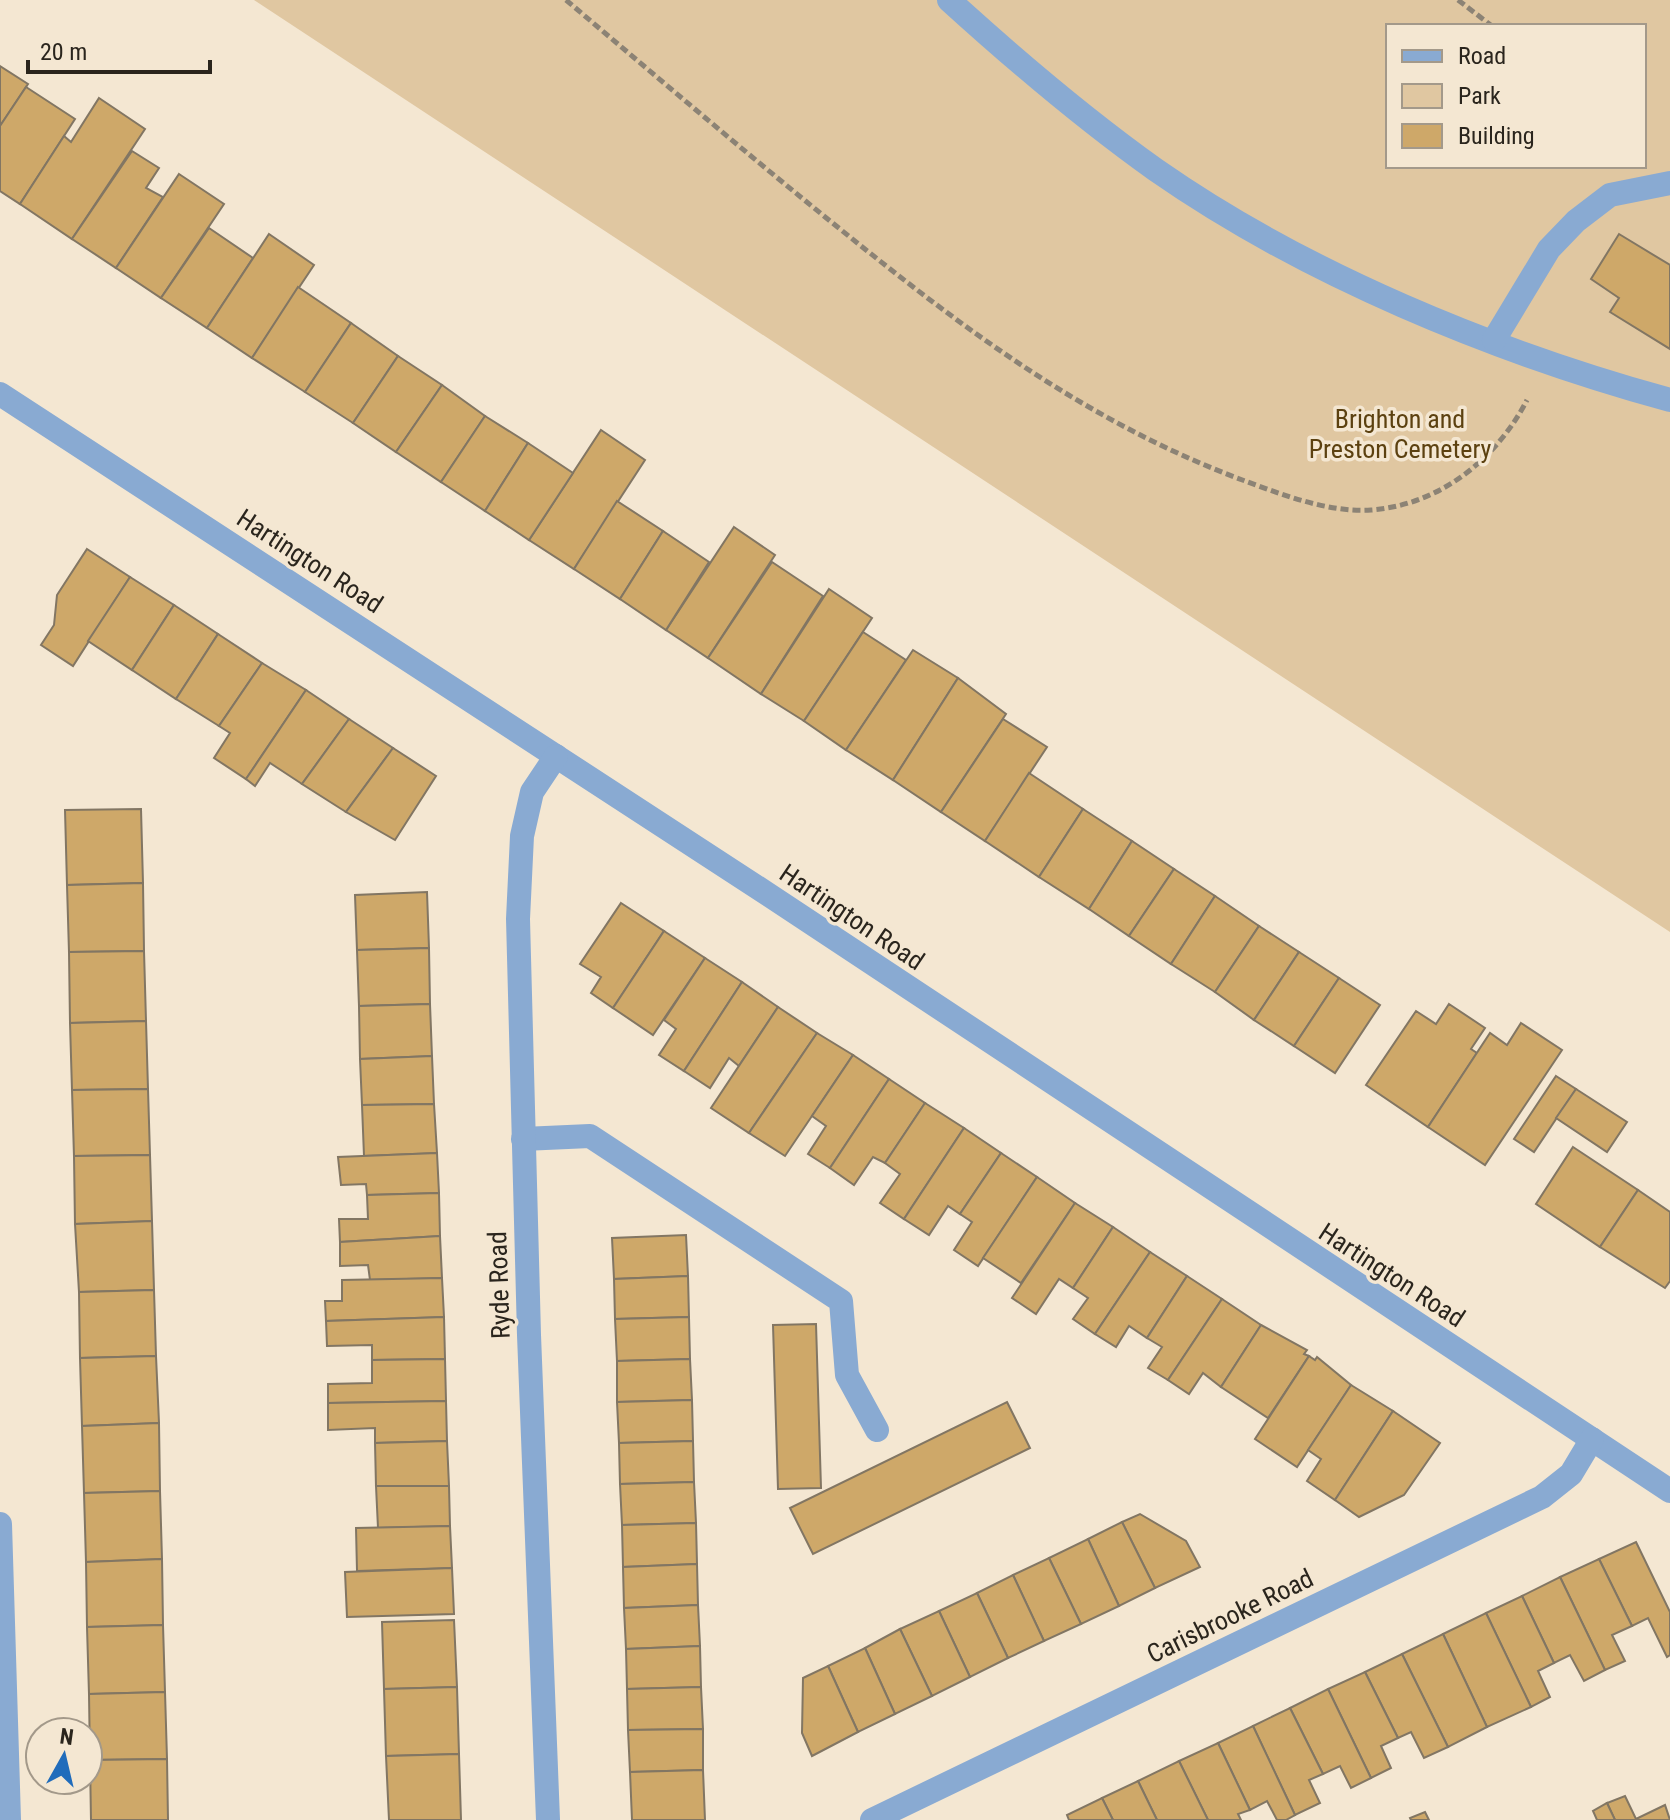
<svg xmlns="http://www.w3.org/2000/svg" width="1670" height="1820" font-family="'Roboto Condensed',sans-serif">
	<style>
		.green { fill: #e0c7a1; fill-rule: evenodd }
		.building { fill: #cea869; stroke: #827663; stroke-width: 2 }
		.lines { fill: none; stroke-linecap: round; stroke-linejoin: round }
		.path { stroke: #8c8375; stroke-width: 5; stroke-dasharray: 8 4; stroke-linecap: butt }
		.lane { stroke: #89aad2; stroke-width: 24 }
		.street { stroke: #89aad2; stroke-width: 24 }
		.labels { text-anchor: middle; stroke-width: 7; stroke-linejoin: round; paint-order: stroke }
		.park-label { font-size: 26px; fill: #5c4110; stroke: #f4e7d2 }
		.street-label { font-size: 26px; fill: #2a251d; stroke: #f4e7d2 }
	</style>
	<rect width="100%" height="100%" fill="#f4e7d2"/>
	<path class="green" d="M254,0H1670V932L1591,880ZM1388,26H1644V166H1388Z"/>
	<g class="building">
		<path d="M0,66L28,84L0,126Z"/>
		<path d="M26,87L75,119L20,204L0,191V126Z"/>
		<path d="M99,98L145,129L72,239L20,204L64,136L71,142Z"/>
		<path d="M132,151L159,168L146,188L163,197L116,268L72,239Z"/>
		<path d="M179,174L224,204L161,298L116,268Z"/>
		<path d="M209,228L253,258L207,328L161,298Z"/>
		<path d="M269,234L314,265L252,358L207,328Z"/>
		<path d="M1619,234L1670,265V349L1610,312L1619,298L1591,279Z"/>
		<path d="M298,287L351,323L305,392L252,358Z"/>
		<path d="M351,323L398,356L353,423L305,392Z"/>
		<path d="M398,356L442,385L396,452L353,423Z"/>
		<path d="M442,385L485,416L441,482L396,452Z"/>
		<path d="M485,416L528,443L485,511L441,482Z"/>
		<path d="M601,430L645,460L574,569L529,540Z"/>
		<path d="M528,443L573,473L529,540L485,511Z"/>
		<path d="M617,501L663,531L620,599L574,569Z"/>
		<path d="M734,527L775,555L708,658L666,630Z"/>
		<path d="M663,531L709,562L666,630L620,599Z"/>
		<path d="M87,549L130,577L73,666L41,645L54,625L57,595Z"/>
		<path d="M772,562L823,596L761,694L708,658Z"/>
		<path d="M130,577L174,605L132,670L88,641Z"/>
		<path d="M829,589L872,618L804,721L761,694Z"/>
		<path d="M174,605L218,634L176,699L132,670Z"/>
		<path d="M863,632L906,660L846,750L804,721Z"/>
		<path d="M218,634L262,663L219,726L176,699Z"/>
		<path d="M913,650L958,678L893,780L846,750Z"/>
		<path d="M262,663L306,690L246,779L214,758L230,733L219,726Z"/>
		<path d="M958,678L1006,714L941,812L893,780Z"/>
		<path d="M306,690L349,719L302,784L270,763L255,786L246,779Z"/>
		<path d="M349,719L393,748L346,812L302,784Z"/>
		<path d="M1003,719L1047,747L985,841L941,812Z"/>
		<path d="M393,748L436,776L395,840L346,812Z"/>
		<path d="M1029,773L1083,809L1039,877L985,841Z"/>
		<path d="M141,809L143,883L67,885L65,810Z"/>
		<path d="M1083,809L1132,841L1089,909L1039,877Z"/>
		<path d="M1132,841L1174,869L1129,936L1089,909Z"/>
		<path d="M1174,869L1215,896L1171,964L1129,936Z"/>
		<path d="M143,883L144,951L69,952L67,885Z"/>
		<path d="M427,892L429,948L357,950L355,895Z"/>
		<path d="M1215,896L1259,926L1215,992L1171,964Z"/>
		<path d="M621,903L664,931L613,1008L591,993L601,977L580,964Z"/>
		<path d="M1259,926L1299,952L1254,1020L1215,992Z"/>
		<path d="M664,931L705,958L653,1035L613,1008Z"/>
		<path d="M429,948L430,1004L359,1006L357,950Z"/>
		<path d="M144,951L146,1021L70,1023L69,952Z"/>
		<path d="M1299,952L1339,978L1294,1046L1254,1020Z"/>
		<path d="M705,958L742,982L684,1071L659,1055L676,1029L664,1020Z"/>
		<path d="M1339,978L1380,1005L1335,1073L1294,1046Z"/>
		<path d="M742,982L778,1007L739,1066L729,1058L710,1088L684,1071Z"/>
		<path d="M430,1004L432,1056L360,1059L359,1006Z"/>
		<path d="M1449,1004L1485,1028L1471,1049L1477,1053L1428,1127L1366,1085L1416,1011L1436,1024Z"/>
		<path d="M778,1007L817,1033L749,1133L711,1108Z"/>
		<path d="M146,1021L148,1089L72,1090L70,1023Z"/>
		<path d="M1521,1023L1562,1050L1485,1165L1428,1127L1490,1033L1507,1045Z"/>
		<path d="M817,1033L853,1055L785,1156L749,1133Z"/>
		<path d="M853,1055L889,1079L830,1168L808,1154L826,1126L812,1116Z"/>
		<path d="M432,1056L434,1104L362,1105L360,1059Z"/>
		<path d="M1556,1076L1576,1089L1534,1152L1514,1139Z"/>
		<path d="M889,1079L925,1103L885,1163L873,1157L854,1185L830,1168Z"/>
		<path d="M148,1089L150,1155L74,1156L72,1090Z"/>
		<path d="M1576,1089L1627,1122L1607,1152L1556,1118Z"/>
		<path d="M925,1103L964,1128L904,1219L880,1203L900,1174L885,1163Z"/>
		<path d="M434,1104L437,1153L364,1156L362,1105Z"/>
		<path d="M964,1128L1001,1153L960,1214L948,1206L929,1235L904,1219Z"/>
		<path d="M1573,1147L1638,1190L1600,1247L1536,1204Z"/>
		<path d="M437,1153L439,1193L367,1195L366,1184L341,1185L338,1157Z"/>
		<path d="M1001,1153L1037,1177L978,1266L954,1250L972,1222L960,1214Z"/>
		<path d="M150,1155L152,1221L75,1224L74,1156Z"/>
		<path d="M1037,1177L1075,1203L1021,1283L983,1258Z"/>
		<path d="M1638,1190L1670,1212V1281L1665,1288L1600,1247Z"/>
		<path d="M439,1193L440,1236L340,1242L339,1219H368L367,1195Z"/>
		<path d="M1075,1203L1113,1227L1073,1288L1059,1279L1036,1314L1012,1298Z"/>
		<path d="M152,1221L154,1290L79,1292L75,1224Z"/>
		<path d="M1113,1227L1150,1252L1095,1334L1073,1319L1088,1298L1073,1288Z"/>
		<path d="M686,1235L688,1276L614,1279L612,1238Z"/>
		<path d="M440,1236L442,1278L370,1280L368,1265L340,1266V1242Z"/>
		<path d="M1150,1252L1187,1276L1147,1338L1129,1326L1116,1347L1095,1334Z"/>
		<path d="M688,1276L689,1317L615,1319L614,1279Z"/>
		<path d="M1187,1276L1222,1299L1168,1380L1148,1368L1162,1347L1147,1338Z"/>
		<path d="M442,1278L444,1317L326,1321L325,1301H342V1280Z"/>
		<path d="M154,1290L156,1356L80,1358L79,1292Z"/>
		<path d="M1222,1299L1261,1325L1221,1387L1203,1373L1189,1394L1168,1380Z"/>
		<path d="M444,1317L445,1359L372,1360V1345L327,1346L326,1321Z"/>
		<path d="M689,1317L690,1359L617,1361L615,1319Z"/>
		<path d="M816,1324L821,1488L778,1489L773,1325Z"/>
		<path d="M1261,1325L1307,1350L1304,1354L1309,1356L1268,1418L1221,1387Z"/>
		<path d="M156,1356L159,1423L82,1426L80,1358Z"/>
		<path d="M1309,1356L1315,1360L1317,1357L1351,1385L1297,1467L1255,1439Z"/>
		<path d="M445,1359L446,1401L328,1403V1384L372,1383V1360Z"/>
		<path d="M690,1359L692,1400L617,1402V1361Z"/>
		<path d="M1351,1385L1393,1411L1335,1500L1307,1481L1321,1459L1308,1450Z"/>
		<path d="M692,1400L693,1441L619,1443L617,1402Z"/>
		<path d="M446,1401L447,1441L375,1443V1428L328,1430V1403Z"/>
		<path d="M1007,1402L1030,1448L813,1554L790,1508Z"/>
		<path d="M1393,1411L1440,1443L1404,1495L1359,1517L1335,1500Z"/>
		<path d="M159,1423L160,1491L84,1493L82,1426Z"/>
		<path d="M447,1441L449,1486H376L375,1443Z"/>
		<path d="M693,1441L694,1482L620,1484L619,1443Z"/>
		<path d="M694,1482L696,1523L622,1525L620,1484Z"/>
		<path d="M376,1486H449L450,1526L378,1528Z"/>
		<path d="M160,1491L162,1559L86,1562L84,1493Z"/>
		<path d="M1140,1514L1186,1541L1200,1567L1155,1588L1122,1522Z"/>
		<path d="M1122,1522L1155,1588L1119,1606L1088,1539Z"/>
		<path d="M696,1523L697,1564L623,1567L622,1525Z"/>
		<path d="M450,1526L452,1568L357,1571L356,1528Z"/>
		<path d="M1088,1539L1119,1606L1081,1624L1049,1558Z"/>
		<path d="M1636,1542L1670,1612V1655L1667,1657L1648,1618L1632,1626L1599,1559Z"/>
		<path d="M1049,1558L1081,1624L1044,1641L1013,1575Z"/>
		<path d="M162,1559L163,1625L87,1627L86,1562Z"/>
		<path d="M1599,1559L1632,1626L1612,1635L1625,1661L1605,1670L1560,1577Z"/>
		<path d="M697,1564L698,1605L624,1608L623,1567Z"/>
		<path d="M452,1568L454,1614L347,1617L345,1572Z"/>
		<path d="M1013,1575L1044,1641L1008,1658L977,1593Z"/>
		<path d="M1560,1577L1605,1670L1584,1681L1570,1655L1554,1663L1522,1596Z"/>
		<path d="M977,1593L1008,1658L970,1677L939,1611Z"/>
		<path d="M1522,1596L1554,1663L1538,1671L1550,1697L1531,1707L1486,1613Z"/>
		<path d="M698,1605L700,1646L626,1649L624,1608Z"/>
		<path d="M939,1611L970,1677L932,1696L900,1629Z"/>
		<path d="M1486,1613L1531,1707L1487,1727L1443,1634Z"/>
		<path d="M454,1620L457,1687L384,1689L382,1622Z"/>
		<path d="M163,1625L165,1692L89,1694L87,1627Z"/>
		<path d="M900,1629L932,1696L895,1714L865,1648Z"/>
		<path d="M1443,1634L1487,1727L1448,1747L1402,1654Z"/>
		<path d="M700,1646L701,1687L627,1689L626,1649Z"/>
		<path d="M865,1648L895,1714L858,1732L828,1666Z"/>
		<path d="M1402,1654L1448,1747L1424,1758L1411,1732L1398,1738L1365,1672Z"/>
		<path d="M828,1666L858,1732L812,1756L802,1733L803,1678Z"/>
		<path d="M1365,1672L1398,1738L1381,1746L1391,1768L1371,1778L1328,1689Z"/>
		<path d="M457,1687L459,1754L386,1756L384,1689Z"/>
		<path d="M701,1687L703,1729L628,1730L627,1689Z"/>
		<path d="M1328,1689L1371,1778L1351,1788L1340,1766L1323,1774L1290,1708Z"/>
		<path d="M165,1692L167,1759L90,1760L89,1694Z"/>
		<path d="M1290,1708L1323,1774L1309,1780L1320,1803L1295,1815L1253,1726Z"/>
		<path d="M1253,1726L1295,1815L1286,1820H1277L1267,1801L1250,1810L1218,1743Z"/>
		<path d="M703,1729V1770L630,1772L628,1730Z"/>
		<path d="M1218,1743L1250,1810L1238,1814L1241,1820H1208L1179,1761Z"/>
		<path d="M459,1754L461,1820H389L386,1756Z"/>
		<path d="M167,1759L168,1820H91L90,1760Z"/>
		<path d="M1179,1761L1208,1820H1157L1138,1781Z"/>
		<path d="M703,1770L705,1820H632L630,1772Z"/>
		<path d="M1138,1781L1157,1820H1113L1102,1798Z"/>
		<path d="M1625,1796L1636,1819L1665,1805L1670,1820H1615L1607,1803Z"/>
		<path d="M1102,1798L1113,1820H1069L1067,1815Z"/>
		<path d="M1607,1803L1615,1820H1597L1593,1811Z"/>
		<path d="M1425,1812L1429,1820H1411L1410,1818Z"/>
	</g>
	<g class="lines">
		<g class="path">
			<path d="M566,0C657,77 747,154 840,229C965,330 1085,420 1237,478C1278,493 1327,513 1371,510C1439,505 1496,460 1527,400"/>
			<path d="M1458,0L1492,26"/>
		</g>
		<g class="lane">
			<path d="M949,0C1015,60 1083,118 1156,170C1305,274 1495,352 1670,400"/>
			<path d="M1494,340L1549,249L1576,221L1610,195L1670,183"/>
			<path d="M523,1139L590,1136L841,1301L847,1375L877,1430"/>
		</g>
		<g class="street">
			<path d="M0,394L769,895L1670,1491"/>
			<path d="M0,1524L9,1820"/>
			<path d="M548,1820L529,1335L518,919L522,836L532,792L556,756"/>
			<path d="M872,1820L1542,1497L1571,1474L1592,1439"/>
		</g>
	</g>
	<g class="labels">
		<g class="park-label">
			<text x="1400" y="428">Brighton and<tspan x="1400" dy="30">Preston Cemetery</tspan></text>
		</g>
		<g class="street-label">
			<text transform="translate(310 561) rotate(33)" y="9">Hartington Road</text>
			<text transform="translate(852 917) rotate(34)" y="9">Hartington Road</text>
			<text transform="translate(1392 1275) rotate(33)" y="9">Hartington Road</text>
			<text transform="translate(499 1285) rotate(-92)" y="9">Ryde Road</text>
			<text transform="translate(1230 1616) rotate(-26)" y="9">Carisbrooke Road</text>
		</g>
	</g>
	<rect x="1386" y="24" width="260" height="144" fill="#f4e7d2" stroke="#a3998a" stroke-width="2"/>
	<rect x="1402" y="50" width="40" height="12" fill="#89aad2" stroke="#a3998a" stroke-width="2"/>
	<text x="1458" y="64" font-size="24" fill="#2a251d">Road</text>
	<rect x="1402" y="84" width="40" height="24" fill="#e0c7a1" stroke="#a3998a" stroke-width="2"/>
	<text x="1458" y="104" font-size="24" fill="#2a251d">Park</text>
	<rect x="1402" y="124" width="40" height="24" fill="#cea869" stroke="#a3998a" stroke-width="2"/>
	<text x="1458" y="144" font-size="24" fill="#2a251d">Building</text>
	<g transform="translate(64 1756) rotate(8)"><circle r="38" fill="#f4e7d2" stroke="#a3998a" stroke-width="2"/>
	<path d="M0-6L14 30L0 20L-14 30Z" fill="#206cbb"/>
	<text y="-12" font-size="22" font-weight="bold" text-anchor="middle" fill="#2a251d">N</text>
	</g>
	<path d="M28 60v12h182v-12" fill="none" stroke="#2a251d" stroke-width="4"/>
	<text x="40" y="60" font-size="24" fill="#2a251d" stroke="#f4e7d2" stroke-width="6" paint-order="stroke">20 m</text>
</svg>
